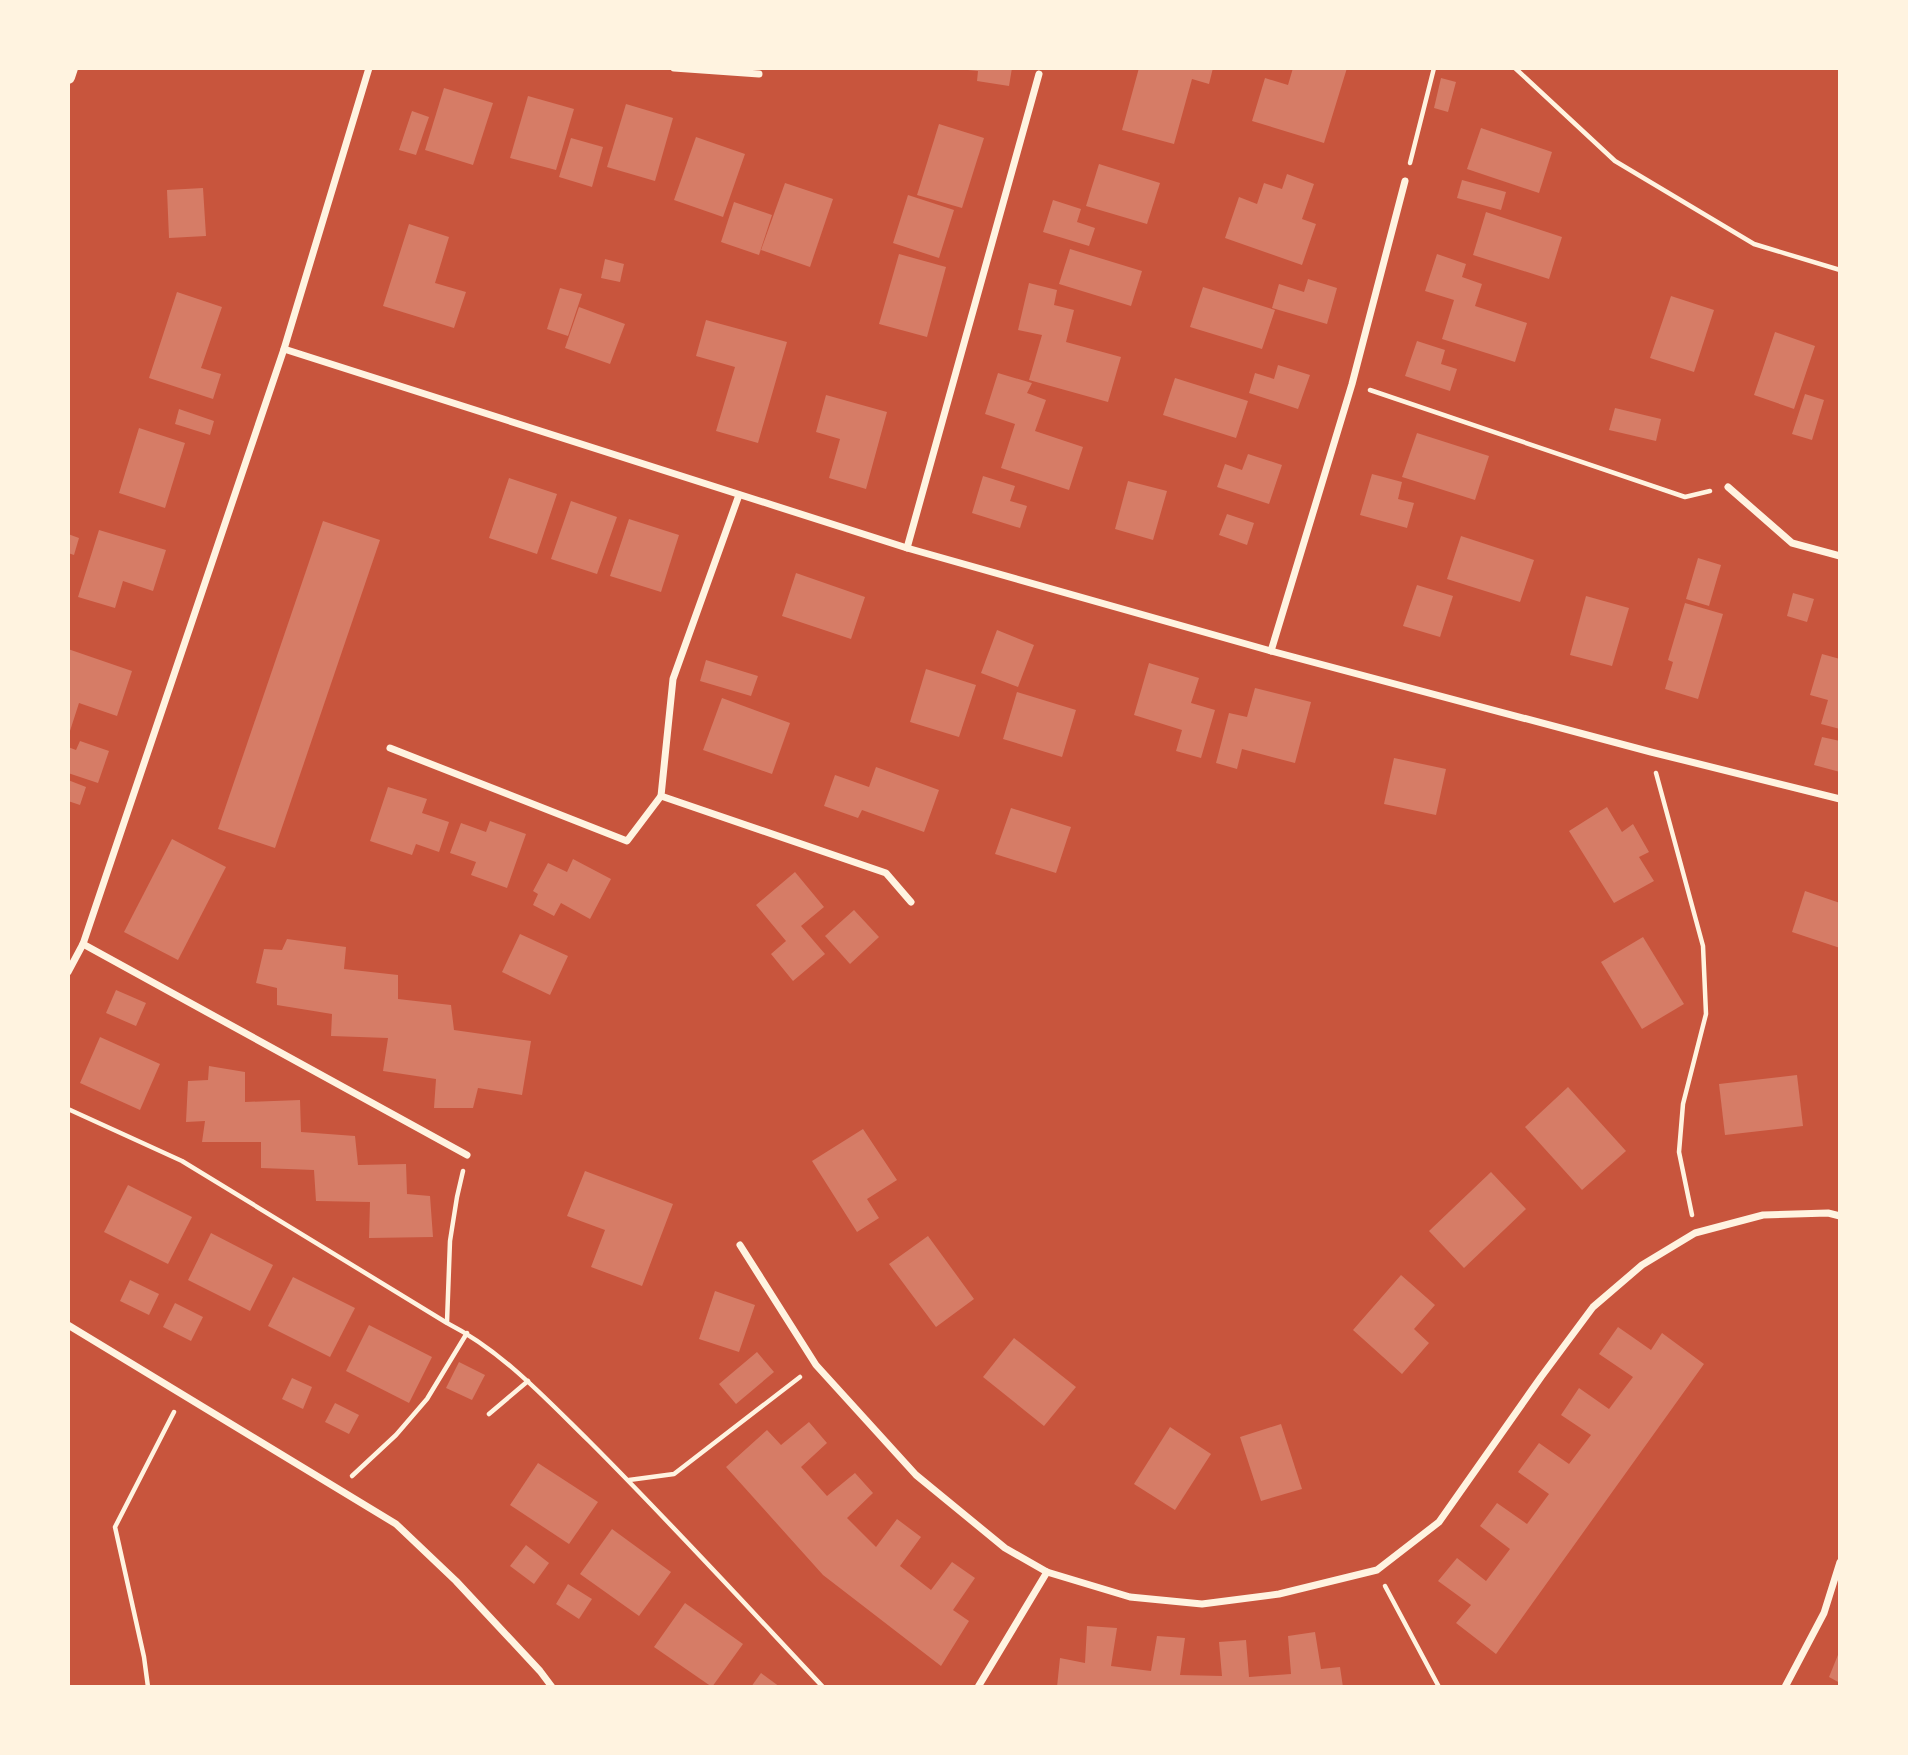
<svg xmlns="http://www.w3.org/2000/svg" width="1908" height="1755" font-family="'Asap Condensed',sans-serif">
	<style>
		.building { fill: #d67c66 }
		.lines { fill: none; stroke-linecap: round; stroke-linejoin: round }
		.path { stroke: #fff3e0; stroke-width: 4.5 }
		.minor { stroke: #fff3e0; stroke-width: 7 }
		.secondary { stroke: #fff3e0; stroke-width: 14 }
	</style>
	<rect width="100%" height="100%" fill="#c8553d"/>
	<g class="building">
		<path d="M969,68H1012L1009,86L977,81L978,71L968,70Z"/>
		<path d="M1139,68H1213L1209,84L1192,79L1174,144L1122,130Z"/>
		<path d="M1293,68L1312,70L1313,68H1347L1324,143L1252,121L1265,78L1288,85Z"/>
		<path d="M1441,78L1456,82L1448,112L1434,108Z"/>
		<path d="M444,88L493,103L473,165L425,150Z"/>
		<path d="M528,96L574,109L556,170L510,158Z"/>
		<path d="M626,104L673,118L655,181L607,167Z"/>
		<path d="M412,111L429,117L416,155L399,150Z"/>
		<path d="M939,124L984,138L962,208L917,195Z"/>
		<path d="M1481,128L1552,152L1539,193L1467,169Z"/>
		<path d="M696,137L745,154L723,217L674,200Z"/>
		<path d="M571,138L603,147L592,187L559,177Z"/>
		<path d="M1099,164L1160,183L1147,224L1086,206Z"/>
		<path d="M1287,174L1314,184L1302,219L1316,224L1302,265L1225,238L1239,197L1257,204L1264,183L1282,189Z"/>
		<path d="M1462,180L1506,192L1501,210L1457,198Z"/>
		<path d="M785,183L833,199L810,267L761,250Z"/>
		<path d="M203,188L206,236L169,238L167,190Z"/>
		<path d="M908,195L954,210L939,258L893,243Z"/>
		<path d="M1053,200L1081,209L1077,222L1095,228L1089,246L1043,232Z"/>
		<path d="M734,202L772,215L759,255L721,242Z"/>
		<path d="M1486,212L1562,237L1549,279L1473,255Z"/>
		<path d="M409,224L449,237L435,283L466,292L454,328L383,306Z"/>
		<path d="M1070,249L1142,271L1131,306L1059,284Z"/>
		<path d="M899,254L946,267L927,337L879,324Z"/>
		<path d="M1437,254L1466,264L1462,277L1482,284L1475,306L1527,323L1515,362L1442,339L1454,300L1425,291Z"/>
		<path d="M605,259L624,264L620,282L601,278Z"/>
		<path d="M1308,279L1337,288L1327,324L1272,308L1279,284L1304,292Z"/>
		<path d="M1029,283L1057,290L1054,305L1074,310L1066,342L1121,357L1108,402L1029,380L1042,335L1018,330Z"/>
		<path d="M1203,287L1275,310L1262,349L1190,327Z"/>
		<path d="M560,288L582,294L568,336L547,329Z"/>
		<path d="M177,292L222,307L201,368L221,374L213,399L149,378Z"/>
		<path d="M1671,296L1714,310L1694,372L1650,358Z"/>
		<path d="M579,307L625,324L610,364L565,348Z"/>
		<path d="M706,320L787,342L758,443L716,431L735,367L696,356Z"/>
		<path d="M1775,332L1815,346L1794,409L1754,395Z"/>
		<path d="M1417,341L1445,350L1441,364L1457,369L1450,391L1405,376Z"/>
		<path d="M1278,365L1310,375L1298,409L1249,393L1255,373L1274,379Z"/>
		<path d="M998,373L1032,383L1027,393L1046,400L1035,431L1083,447L1069,490L1001,468L1015,424L985,414Z"/>
		<path d="M1175,378L1248,401L1236,438L1163,415Z"/>
		<path d="M1805,394L1824,400L1812,440L1792,434Z"/>
		<path d="M826,395L887,412L866,489L829,478L840,439L816,432Z"/>
		<path d="M1615,408L1661,419L1656,441L1609,430Z"/>
		<path d="M179,409L214,421L210,435L175,424Z"/>
		<path d="M139,428L185,443L165,508L119,493Z"/>
		<path d="M1417,433L1489,456L1475,500L1402,477Z"/>
		<path d="M1248,454L1282,465L1269,504L1217,487L1225,464L1242,470Z"/>
		<path d="M1372,474L1402,482L1398,499L1414,503L1407,528L1360,515Z"/>
		<path d="M983,476L1015,486L1010,501L1027,506L1020,528L972,513Z"/>
		<path d="M509,478L557,494L537,554L489,538Z"/>
		<path d="M1128,481L1167,491L1153,540L1115,529Z"/>
		<path d="M571,501L617,517L597,574L551,559Z"/>
		<path d="M1227,514L1254,523L1247,545L1219,535Z"/>
		<path d="M629,519L679,535L661,592L610,576Z"/>
		<path d="M323,521L380,540L275,848L218,829Z"/>
		<path d="M99,530L166,550L153,591L123,581L115,608L78,597Z"/>
		<path d="M68,534L79,538L74,555L68,553Z"/>
		<path d="M1461,536L1534,560L1520,602L1447,579Z"/>
		<path d="M1698,558L1721,565L1709,606L1686,599Z"/>
		<path d="M796,573L865,597L851,639L782,616Z"/>
		<path d="M1417,585L1453,596L1440,637L1403,626Z"/>
		<path d="M1793,593L1814,599L1807,622L1787,616Z"/>
		<path d="M1586,596L1629,608L1612,666L1570,655Z"/>
		<path d="M1685,603L1723,614L1698,699L1665,689L1673,662L1668,660Z"/>
		<path d="M997,630L1034,645L1018,687L981,673Z"/>
		<path d="M68,649L132,671L117,716L79,703L69,734Z"/>
		<path d="M1822,654L1840,659V729L1821,724L1828,700L1810,695Z"/>
		<path d="M706,660L758,676L751,696L700,681Z"/>
		<path d="M1149,663L1199,678L1191,703L1215,710L1201,758L1176,751L1182,730L1134,715Z"/>
		<path d="M926,669L976,685L959,737L910,722Z"/>
		<path d="M1255,688L1311,702L1295,763L1242,749L1237,769L1216,763L1229,713L1247,717Z"/>
		<path d="M1017,692L1076,710L1062,757L1003,739Z"/>
		<path d="M722,698L790,723L772,774L703,750Z"/>
		<path d="M1822,737L1840,741V772L1814,765Z"/>
		<path d="M80,741L109,751L98,783L68,773V747L76,750Z"/>
		<path d="M1394,758L1446,769L1436,815L1384,804Z"/>
		<path d="M876,767L939,790L924,832L862,810L858,818L824,806L835,775L869,787Z"/>
		<path d="M68,780L86,787L80,805L68,801Z"/>
		<path d="M388,787L427,799L422,813L449,822L439,852L416,844L412,855L370,841Z"/>
		<path d="M1607,807L1622,832L1633,824L1649,852L1639,857L1654,881L1614,903L1569,831Z"/>
		<path d="M1011,808L1071,827L1056,873L995,854Z"/>
		<path d="M490,821L526,834L507,888L471,875L476,862L450,853L461,823L486,832Z"/>
		<path d="M172,839L226,867L178,960L124,932Z"/>
		<path d="M573,859L611,879L590,919L561,903L554,916L533,905L538,894L533,891L548,863L567,872Z"/>
		<path d="M795,872L824,907L801,926L825,954L793,981L771,954L786,941L756,905Z"/>
		<path d="M1805,891L1840,903V948L1792,932Z"/>
		<path d="M854,910L879,937L850,964L825,936Z"/>
		<path d="M520,934L568,956L550,995L502,972Z"/>
		<path d="M1643,937L1684,1004L1642,1029L1601,962Z"/>
		<path d="M287,939L346,947L344,969L398,975V999L451,1005L454,1030L531,1041L522,1095L478,1088L473,1108H434L436,1079L383,1071L388,1038L331,1036L332,1014L277,1005V988L256,983L264,949L282,950Z"/>
		<path d="M116,990L146,1003L136,1026L106,1013Z"/>
		<path d="M100,1037L160,1064L140,1110L80,1083Z"/>
		<path d="M209,1066L245,1072V1102L300,1100L301,1132L355,1136L358,1165L406,1164L407,1194L430,1196L433,1237L369,1238L370,1202L316,1201L314,1170L261,1168V1142H202L205,1121L186,1122L188,1081L208,1080Z"/>
		<path d="M1797,1075L1803,1126L1725,1135L1719,1084Z"/>
		<path d="M1568,1087L1626,1151L1582,1190L1525,1127Z"/>
		<path d="M863,1129L897,1180L867,1199L879,1218L857,1232L812,1161Z"/>
		<path d="M585,1171L673,1204L642,1286L591,1267L605,1230L567,1216Z"/>
		<path d="M1491,1172L1526,1209L1464,1268L1429,1231Z"/>
		<path d="M128,1185L192,1217L168,1264L104,1232Z"/>
		<path d="M211,1233L273,1265L250,1311L188,1280Z"/>
		<path d="M928,1236L974,1299L936,1327L889,1264Z"/>
		<path d="M1401,1275L1435,1305L1414,1329L1429,1343L1402,1374L1353,1330Z"/>
		<path d="M293,1277L355,1308L330,1357L268,1326Z"/>
		<path d="M130,1280L159,1294L149,1315L120,1301Z"/>
		<path d="M715,1291L755,1305L739,1352L699,1339Z"/>
		<path d="M175,1303L203,1317L191,1341L163,1327Z"/>
		<path d="M369,1325L432,1357L409,1403L346,1371Z"/>
		<path d="M1618,1327L1651,1350L1662,1333L1704,1364L1496,1654L1456,1623L1471,1605L1438,1581L1457,1558L1486,1581L1510,1549L1480,1526L1497,1503L1527,1524L1549,1494L1518,1472L1539,1443L1569,1464L1591,1435L1561,1415L1579,1388L1609,1409L1633,1377L1599,1354Z"/>
		<path d="M1014,1338L1076,1387L1044,1426L983,1377Z"/>
		<path d="M757,1352L774,1372L736,1404L719,1384Z"/>
		<path d="M459,1362L485,1375L472,1400L446,1388Z"/>
		<path d="M292,1378L312,1387L303,1409L282,1399Z"/>
		<path d="M335,1403L359,1415L349,1434L325,1422Z"/>
		<path d="M809,1422L827,1443L801,1467L827,1496L855,1473L873,1493L847,1518L876,1547L897,1519L921,1537L900,1566L931,1590L952,1562L975,1578L953,1610L969,1621L941,1666L823,1575L726,1467L767,1430L781,1445Z"/>
		<path d="M1281,1424L1302,1489L1261,1501L1240,1437Z"/>
		<path d="M1170,1427L1211,1454L1175,1510L1134,1484Z"/>
		<path d="M538,1463L598,1502L569,1544L510,1505Z"/>
		<path d="M612,1529L671,1572L639,1616L580,1574Z"/>
		<path d="M526,1545L549,1563L534,1584L510,1566Z"/>
		<path d="M568,1584L592,1599L579,1619L556,1604Z"/>
		<path d="M685,1603L743,1644L712,1687L654,1647Z"/>
		<path d="M1087,1626L1117,1628L1111,1666L1151,1671L1157,1636L1185,1638L1180,1675L1222,1676L1219,1642L1246,1640L1249,1677L1291,1674L1288,1636L1315,1632L1321,1669L1340,1667L1343,1687H1057L1060,1658L1085,1663Z"/>
		<path d="M1840,1650V1683L1829,1677Z"/>
		<path d="M761,1673L780,1687H751Z"/>
	</g>
	<g class="lines">
		<g class="path">
			<path d="M1515,68L1615,161L1754,244L1840,270"/>
			<path d="M1410,163L1434,68"/>
			<path d="M1370,390L1685,497L1710,491"/>
			<path d="M1656,773L1703,946L1706,1014L1683,1104L1679,1152L1692,1215"/>
			<path d="M68,1109L182,1161L447,1323C502,1351 545,1398 589,1441C669,1521 746,1605 823,1687"/>
			<path d="M447,1322L450,1241L457,1197L463,1171"/>
			<path d="M489,1414L528,1381"/>
			<path d="M352,1476L396,1435L427,1399L467,1333"/>
			<path d="M629,1480L674,1474L800,1377"/>
			<path d="M1385,1586L1439,1687"/>
			<path d="M148,1687L144,1657L115,1527L174,1412"/>
		</g>
		<g class="minor">
			<path d="M674,68L759,74"/>
			<path d="M284,349L907,548L1271,651L1651,752L1840,799"/>
			<path d="M1728,487L1792,543L1840,556"/>
			<path d="M739,495L673,679L661,796L886,873L911,902"/>
			<path d="M907,548L1039,74"/>
			<path d="M1271,651L1352,384L1405,181"/>
			<path d="M390,748L627,841L661,796"/>
			<path d="M83,944L467,1155"/>
			<path d="M68,972L83,944L284,349L369,68"/>
			<path d="M740,1245L816,1365L916,1475L1005,1548L1047,1572L1130,1597L1202,1604L1279,1594L1377,1570L1439,1522L1541,1377L1593,1307L1642,1265L1695,1233L1763,1215L1828,1213L1840,1216"/>
			<path d="M68,1325L396,1524L456,1581L540,1671L552,1687"/>
			<path d="M978,1687L1047,1572"/>
			<path d="M1785,1687L1824,1613L1840,1562"/>
		</g>
		<path class="secondary" d="M68,77L71,68"/>
	</g>
	<rect width="1908" height="1755" fill="none" stroke="#fff3e0" stroke-width="140"/>
</svg>
